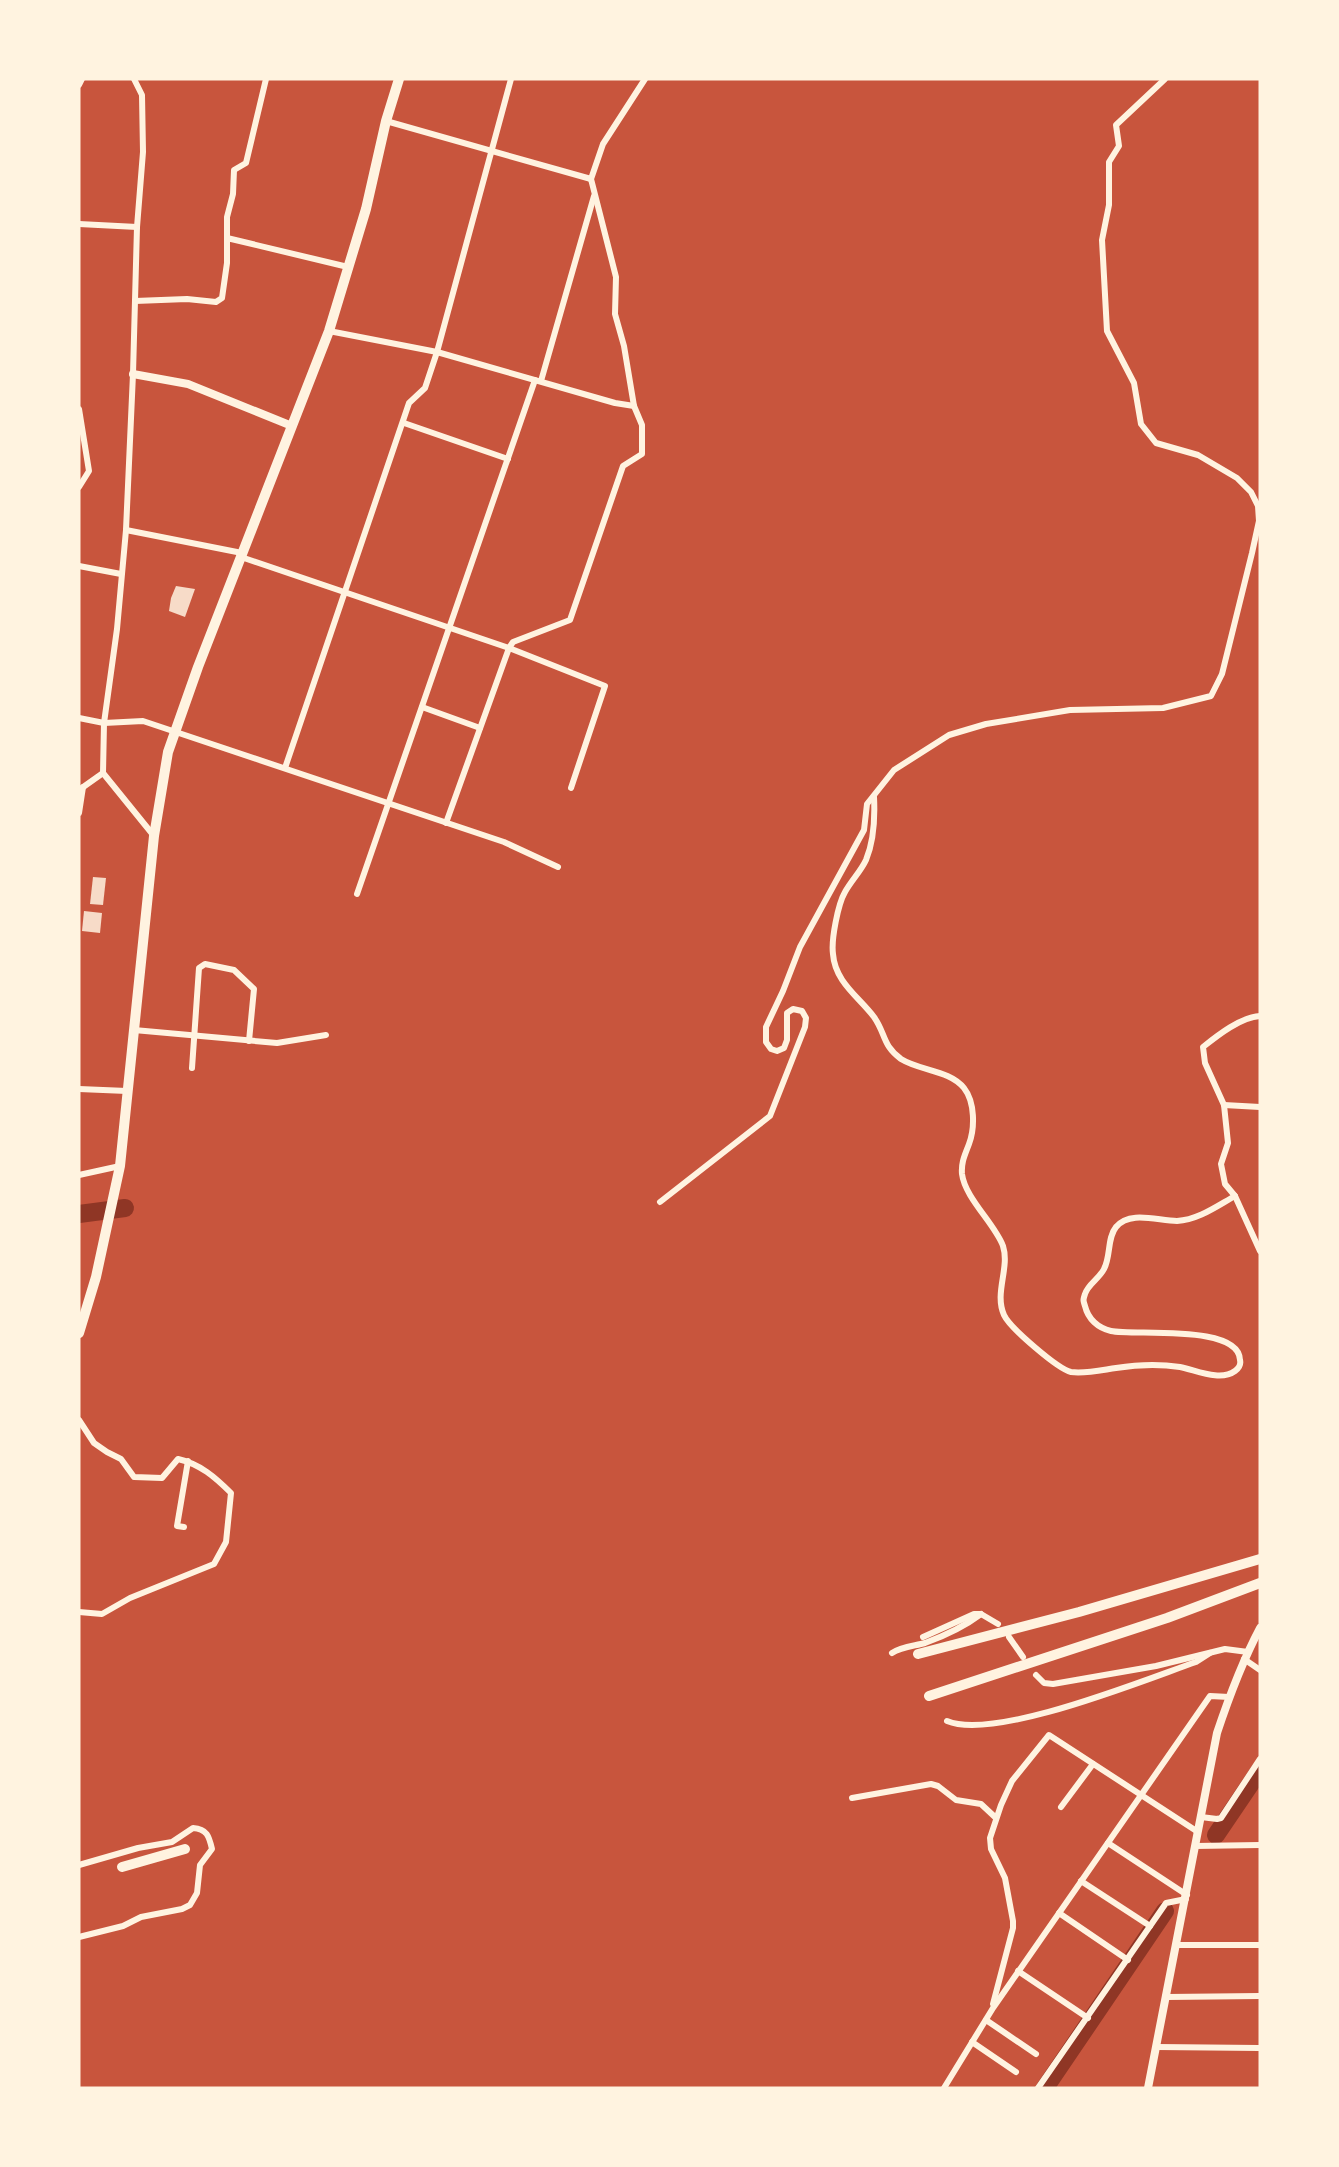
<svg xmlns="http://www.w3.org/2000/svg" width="1339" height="2167" font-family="Karla,sans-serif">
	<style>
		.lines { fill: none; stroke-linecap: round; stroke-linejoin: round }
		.river { stroke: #8f3625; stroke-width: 18 }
		.building { fill: #f7dbc8 }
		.minor { stroke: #fff3e0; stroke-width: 6 }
		.tertiary { stroke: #fff3e0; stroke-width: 8 }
		.primary { stroke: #fff3e0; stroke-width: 10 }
		.trunk { stroke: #fff3e0; stroke-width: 10 }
	</style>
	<rect width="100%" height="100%" fill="#c8553d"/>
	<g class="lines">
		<g class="river">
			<path d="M79,1214L125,1208"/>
			<path d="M1216,1835L1260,1770"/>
			<path d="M1045,2088L1165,1911"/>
		</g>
	</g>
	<g class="building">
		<path d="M176,586L195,589L185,617L169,611L171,598Z"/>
		<path d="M93,877L106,878L103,905L90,904Z"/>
		<path d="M84,911L102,913L100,933L82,931Z"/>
	</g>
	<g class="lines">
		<g class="minor">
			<path d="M134,79L142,95L143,152L137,227L133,374L126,530L117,629L104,723L103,773L154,836"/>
			<path d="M79,85L82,79"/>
			<path d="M386,121L591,179"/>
			<path d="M79,224L137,227"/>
			<path d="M227,238L348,267"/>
			<path d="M135,301L187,299L216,302L222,298L227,263V217L233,194L234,170L246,163L266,79"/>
			<path d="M329,331L437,352L615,403L634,406"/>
			<path d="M541,381L594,196"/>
			<path d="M79,409L89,471L79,487"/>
			<path d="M404,423L508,459"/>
			<path d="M126,530L242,553"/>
			<path d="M241,557L509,648L605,686L571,788"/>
			<path d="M79,566L121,574"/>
			<path d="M422,707L480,728"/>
			<path d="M79,718L104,723L143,721L504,842L558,867"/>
			<path d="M285,768L409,403L425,388L437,352L511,79"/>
			<path d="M79,790L103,773"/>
			<path d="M874,797C875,817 874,841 866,860C861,871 851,881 845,892C838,904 831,940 833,954C835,982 859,997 874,1017C886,1034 882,1045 901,1059C920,1071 950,1070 964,1088C975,1102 975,1128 969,1144C965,1155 961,1162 962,1174C965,1198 995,1224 1003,1246C1010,1268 994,1293 1004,1315C1010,1328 1058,1369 1071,1372C1085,1374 1102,1370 1116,1368C1135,1365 1160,1364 1180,1367C1196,1370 1220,1382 1235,1371C1239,1368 1241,1364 1240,1360C1239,1324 1135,1336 1111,1331C1098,1328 1088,1319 1085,1306C1083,1300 1083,1300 1085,1294C1088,1284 1099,1279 1104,1269C1111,1256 1107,1238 1116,1227C1130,1210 1158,1221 1177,1221C1198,1220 1217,1206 1235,1196"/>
			<path d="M79,813L83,787"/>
			<path d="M446,823L509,648L513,642L570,620L623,466L642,454V425L634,406L624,346L615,314L616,277L591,179L603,144L645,79"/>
			<path d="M357,894L535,380"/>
			<path d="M1260,1016C1241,1017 1218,1035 1203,1047L1205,1063L1224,1105L1228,1143L1221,1164L1225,1184L1235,1196L1260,1251"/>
			<path d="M134,1030L277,1043L326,1035"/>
			<path d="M192,1068L199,968L205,964L234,970L254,989L249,1041"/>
			<path d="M79,1089L127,1091"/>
			<path d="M1224,1105L1260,1107"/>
			<path d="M79,1175L120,1166"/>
			<path d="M660,1202L770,1116L805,1027L806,1018L802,1011L793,1009L787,1013V1040L784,1048L777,1051L771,1049L766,1042V1027L783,991L800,947L864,830L867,804L894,770L949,735L986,724L1070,710L1163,708L1211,696L1222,674L1252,553L1259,521L1258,506L1251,492L1237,478L1198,455L1156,443L1141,424L1134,383L1107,331L1102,240L1109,205V162L1119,146L1116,125L1165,79"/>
			<path d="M79,1420L94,1443L107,1452L121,1459L134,1477L162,1478L178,1459C200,1464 215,1477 231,1493L226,1542L214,1564L130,1598L102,1614L79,1612"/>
			<path d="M184,1527L177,1526L188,1461"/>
			<path d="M923,1637L974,1614H981L998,1624"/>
			<path d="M1009,1637L1023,1657"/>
			<path d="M892,1653C901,1647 914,1646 925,1643C944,1636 965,1626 981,1614"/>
			<path d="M1244,1659L1260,1670"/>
			<path d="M1036,1675L1044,1683L1053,1684L1156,1666L1225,1649L1248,1652"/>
			<path d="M947,1721C995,1741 1144,1680 1196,1662L1210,1653"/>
			<path d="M852,1798L931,1784L938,1786L956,1800L981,1804L996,1818"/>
			<path d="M1061,1807L1093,1764"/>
			<path d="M1201,1817L1217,1819L1221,1818L1260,1759"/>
			<path d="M1108,1843L1187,1895"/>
			<path d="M1195,1846L1260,1845"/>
			<path d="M79,1865L138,1848L172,1842L193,1828C207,1829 209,1836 212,1849L200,1865L197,1893L190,1905L182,1909L141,1917L123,1926L79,1937"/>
			<path d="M1081,1881L1150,1926"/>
			<path d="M1059,1913L1128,1960"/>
			<path d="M1177,1945H1260"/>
			<path d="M1018,1971L1088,2018"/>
			<path d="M1167,1997L1260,1996"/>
			<path d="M993,2004L1013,1928V1921L1005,1878L991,1849L990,1838L1001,1805L1012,1781L1049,1735L1198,1832"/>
			<path d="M986,2020L1036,2054"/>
			<path d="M972,2042L1016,2072"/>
			<path d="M1157,2047L1259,2048"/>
			<path d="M944,2088L993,2008L1210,1696L1229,1697"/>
			<path d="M1038,2088L1166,1903L1186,1899"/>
		</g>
		<g class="tertiary">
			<path d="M133,374L188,384L292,426"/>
			<path d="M1148,2088L1217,1733C1229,1697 1242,1662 1260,1628"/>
		</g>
		<path class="primary" d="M79,1333L96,1277L120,1166L154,836L168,752L198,667L329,331L366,209L386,121L399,79"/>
		<g class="trunk">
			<path d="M918,1654L1079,1612L1260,1559"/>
			<path d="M929,1696L1167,1618L1260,1583"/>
			<path d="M122,1867L185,1849"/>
		</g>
	</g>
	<rect width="1339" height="2167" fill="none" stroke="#fff3e0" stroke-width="161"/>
</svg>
